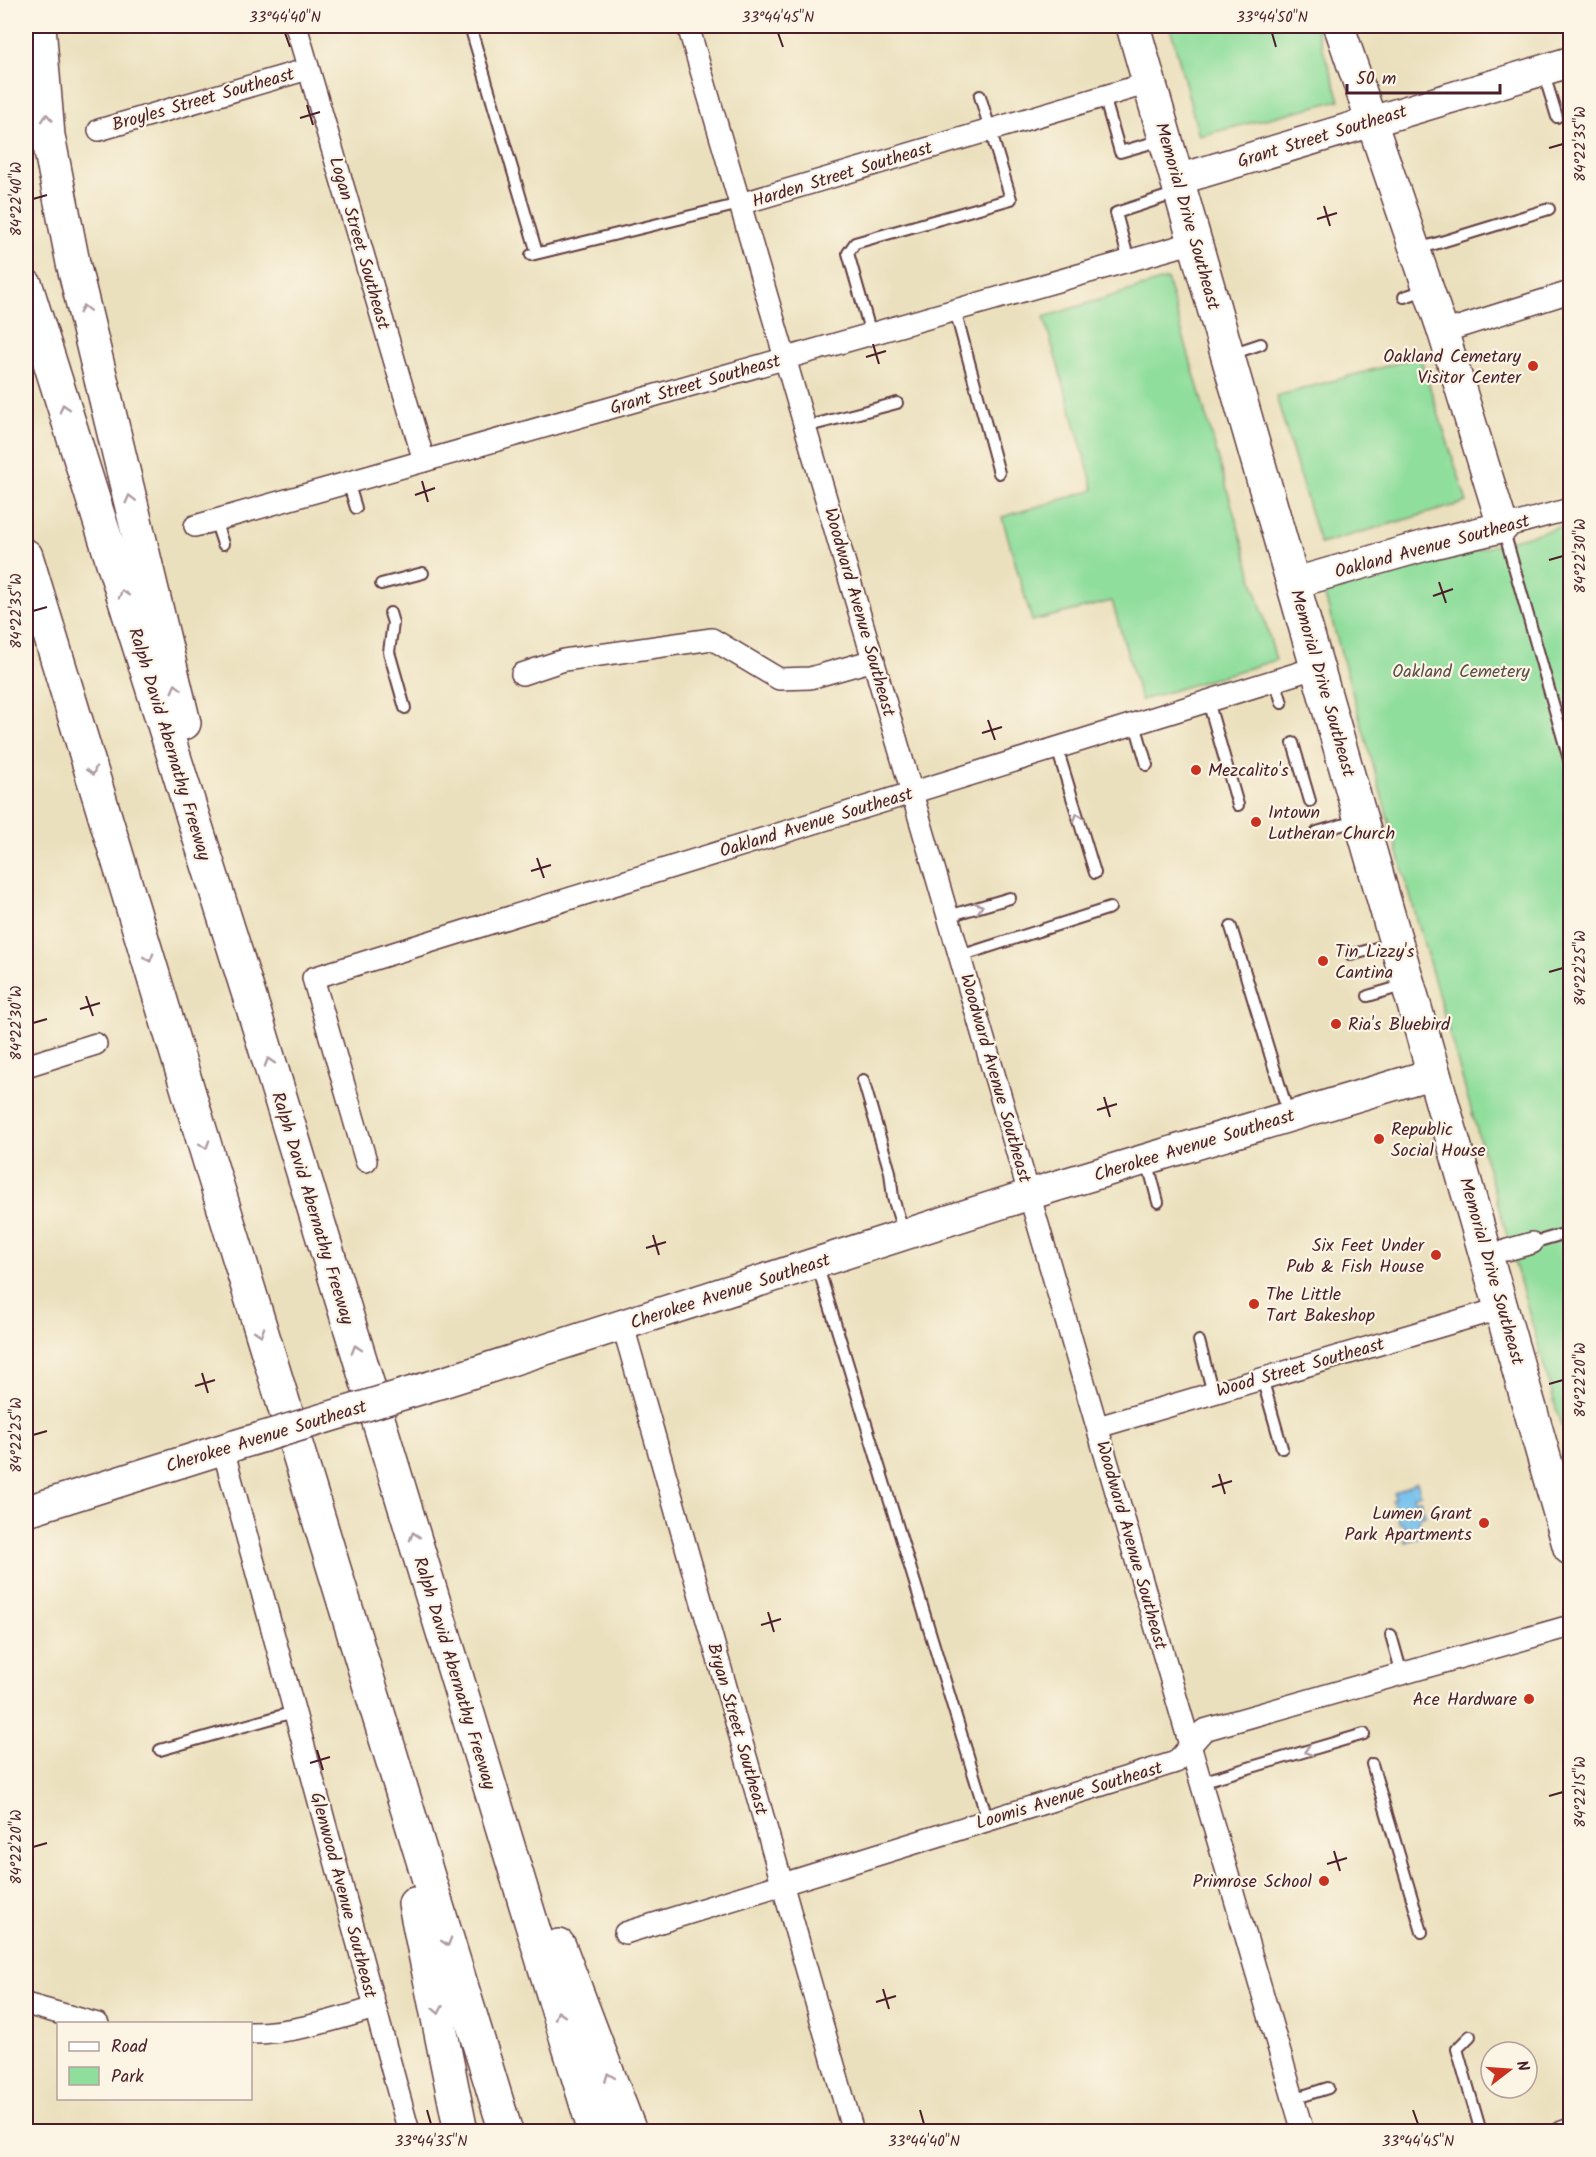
<svg xmlns="http://www.w3.org/2000/svg" width="1596" height="2157" font-family="Kalam,sans-serif">
	<style>
		.green { fill: #90de9c; stroke: #6d7e64; stroke-width: 1.5 }
		.water { fill: #73c0ed; stroke: #5e708c; stroke-width: 1.5 }
		.lines { fill: none; stroke-linecap: round; stroke-linejoin: round }
		.lane-casing { stroke: #623c41; stroke-width: 14 }
		.street-casing { stroke: #623c41; stroke-width: 24 }
		.secondary-casing { stroke: #623c41; stroke-width: 33 }
		.primary-casing { stroke: #623c41; stroke-width: 36 }
		.highway-casing { stroke: #623c41; stroke-width: 36 }
		.lane { stroke: #fff; stroke-width: 10 }
		.street { stroke: #fff; stroke-width: 21 }
		.secondary { stroke: #fff; stroke-width: 30 }
		.primary { stroke: #fff; stroke-width: 33 }
		.highway { stroke: #fff; stroke-width: 33 }
		.secondary-bridge-casing { stroke: #623c41; stroke-width: 33; stroke-linecap: butt }
		.secondary-bridge { stroke: #fff; stroke-width: 30 }
		.oneway { stroke: #ae9aa0 }
		.ticks { fill: none; stroke: #4a1f2b; stroke-width: 2 }
		.poi-dot { fill: #c8321e; stroke: #fcf5e5; stroke-width: 2 }
		.labels { text-anchor: middle; stroke-width: 4.5; stroke-linejoin: round; paint-order: stroke }
		.street-label { font-size: 18px; fill: #4a1f2b; stroke: #fcf5e5 }
		.poi-label { font-size: 18px; fill: #4a1f2b; stroke: #fcf5e5; text-anchor: start }
		.park-label { font-size: 18px; fill: #5c4f47; stroke: #fcf5e5 }
		.neatline { fill: none; stroke: #4a1f2b; stroke-width: 2 }
		.ticks-label { font-size: 15px; text-anchor: middle; fill: #4a1f2b }
	</style>
	<rect width="100%" height="100%" fill="#fcf5e5"/>
	<filter id="ink" filterUnits="userSpaceOnUse"><feTurbulence type="fractalNoise" baseFrequency=".0167" numOctaves="2"/><feDisplacementMap in="SourceGraphic" scale="12" xChannelSelector="R" yChannelSelector="G"/><feConvolveMatrix kernelMatrix="1 2 1 2 8 2 1 2 1" color-interpolation-filters="sRGB"/></filter>
	<filter id="wash" filterUnits="userSpaceOnUse"><feTurbulence type="fractalNoise" baseFrequency=".008" numOctaves="4" result="noise"/><feDisplacementMap in="SourceGraphic" scale="24" xChannelSelector="R" yChannelSelector="G"/><feGaussianBlur stdDeviation="1.35" result="paint"/><feColorMatrix in="noise" values="0 0 0 0 0 0 0 0 0 0 0 0 0 0 0 0 0 1.4 0 .05"/><feComposite in="paint" operator="in"/></filter>
	<g filter="url(#wash)">
		<rect width="100%" height="100%" fill="#ebe0bd"/>
		<g class="green">
			<path d="M1170,26H1315L1340,100L1199,136Z"/>
			<path d="M1167,279L1276,660L1141,700L1112,601L1032,621L1002,517L1094,490L1044,317Z"/>
			<path d="M1420,357L1467,502L1320,544L1276,396Z"/>
			<path d="M1570,524V1457L1324,593Z"/>
		</g>
		<path class="water" d="M1417,1482L1421,1494L1413,1496L1414,1500L1420,1499L1425,1515L1418,1518L1427,1535L1405,1542L1403,1523L1399,1524L1392,1500L1396,1498L1394,1493Z"/>
	</g>
	<g filter="url(#ink)">
		<g class="lines">
			<g class="lane-casing">
				<g id="lane">
					<path d="M470,26L537,253"/>
					<path d="M1543,71L1557,117"/>
					<path d="M1104,96L1120,152L1162,140"/>
					<path d="M1415,250L1549,209"/>
					<path d="M531,255L740,204"/>
					<path d="M1129,261L1116,213L1177,193"/>
					<path d="M1404,297L1425,290"/>
					<path d="M955,310L999,473"/>
					<path d="M871,334L848,253L855,243L1011,199L980,96"/>
					<path d="M1231,354L1261,344"/>
					<path d="M805,427L897,403"/>
					<path d="M348,482L356,508"/>
					<path d="M215,520L223,544"/>
					<path d="M1503,528L1570,763"/>
					<path d="M381,584L423,573"/>
					<path d="M390,613L393,623L389,652L405,708"/>
					<path d="M1275,680L1282,703"/>
					<path d="M1208,701L1238,805"/>
					<path d="M1135,724L1147,765"/>
					<path d="M1293,743L1310,801"/>
					<path d="M1057,748L1095,873"/>
					<path d="M1317,832L1359,820"/>
					<path d="M948,916L1010,898"/>
					<path d="M1231,927L1289,1116"/>
					<path d="M1351,955L1394,943"/>
					<path d="M960,956L1110,908"/>
					<path d="M1368,996L1406,985"/>
					<path d="M863,1080L890,1172L893,1198L904,1233"/>
					<path d="M1147,1160L1158,1202"/>
					<path d="M1532,1243L1570,1232"/>
					<path d="M817,1264L988,1821"/>
					<path d="M1199,1341L1213,1393"/>
					<path d="M1262,1378L1282,1448"/>
					<path d="M1391,1635L1402,1674"/>
					<path d="M160,1750L294,1712"/>
					<path d="M1372,1764L1422,1932"/>
					<path d="M1201,1782L1364,1734"/>
					<path d="M1470,2036L1457,2049L1481,2132"/>
					<path d="M1293,2099L1328,2088"/>
				</g>
			</g>
			<g class="street-casing">
				<g id="street">
					<path d="M296,26L424,461"/>
					<path d="M688,26L1303,2132"/>
					<path d="M99,130L308,69"/>
					<path d="M740,204L1149,83"/>
					<path d="M1443,332L1570,292"/>
					<path d="M195,526L1195,242"/>
					<path d="M1503,527L1570,509"/>
					<path d="M522,674L564,660L712,639L779,679L810,678L874,660"/>
					<path d="M26,1066L96,1044"/>
					<path d="M366,1161L313,978L1318,667"/>
					<path d="M1507,1250L1532,1243"/>
					<path d="M623,1326L853,2132"/>
					<path d="M1098,1427L1502,1308"/>
					<path d="M223,1449L409,2132"/>
					<path d="M625,1933L1176,1762L1204,1730L1570,1626"/>
					<path d="M26,2004L98,2024"/>
					<path d="M250,2033C294,2033 334,2020 375,2008"/>
					<path d="M1562,2132L1570,2129"/>
				</g>
			</g>
			<g class="secondary-casing">
				<g id="secondary">
					<path d="M1177,180L1570,62"/>
					<path d="M1294,583L1431,544L1503,527L1443,332L1339,26"/>
					<path d="M441,1383L1053,1187L1435,1073"/>
					<path d="M26,1511L236,1445"/>
				</g>
			</g>
			<g class="primary-casing">
				<path id="primary" d="M1133,26L1570,1548"/>
			</g>
			<g class="highway-casing">
				<g id="highway">
					<path d="M39,26L48,136L73,263L184,723"/>
					<path d="M26,286L254,1011L595,2132"/>
					<path d="M26,556C187,1081 342,1608 506,2132"/>
					<path d="M415,1904L461,2132"/>
					<path d="M559,1946L630,2132"/>
				</g>
			</g>
			<use href="#lane" class="lane"/>
			<use href="#street" class="street"/>
			<use href="#secondary" class="secondary"/>
			<use href="#primary" class="primary"/>
			<use href="#highway" class="highway"/>
			<g class="secondary-bridge-casing">
				<path id="secondary-bridge" d="M236,1445L441,1383"/>
			</g>
			<use href="#secondary-bridge" class="secondary-bridge"/>
		</g>
		<defs><path id="oneway-chevron" d="M-2-3.5L2.5 0L-2 3.5" fill="none" stroke-width="1.6" stroke-linecap="round" stroke-linejoin="round" transform="scale(1.5)"/></defs>
		<g class="oneway">
			<use href="#oneway-chevron" transform="translate(47 118) rotate(-94)"/>
			<use href="#oneway-chevron" transform="translate(84 309) rotate(-104)"/>
			<use href="#oneway-chevron" transform="translate(64 408) rotate(-107)"/>
			<use href="#oneway-chevron" transform="translate(130 499) rotate(-104)"/>
			<use href="#oneway-chevron" transform="translate(123 594) rotate(-107)"/>
			<use href="#oneway-chevron" transform="translate(176 688) rotate(-104)"/>
			<use href="#oneway-chevron" transform="translate(92 771) rotate(72)"/>
			<use href="#oneway-chevron" transform="translate(1078 817) rotate(-107)"/>
			<use href="#oneway-chevron" transform="translate(979 907) rotate(-17)"/>
			<use href="#oneway-chevron" transform="translate(149 958) rotate(73)"/>
			<use href="#oneway-chevron" transform="translate(269 1062) rotate(-107)"/>
			<use href="#oneway-chevron" transform="translate(205 1145) rotate(73)"/>
			<use href="#oneway-chevron" transform="translate(260 1332) rotate(73)"/>
			<use href="#oneway-chevron" transform="translate(356 1349) rotate(-107)"/>
			<use href="#oneway-chevron" transform="translate(414 1536) rotate(-107)"/>
			<use href="#oneway-chevron" transform="translate(1308 1751) rotate(164)"/>
			<use href="#oneway-chevron" transform="translate(447 1942) rotate(73)"/>
			<use href="#oneway-chevron" transform="translate(438 2010) rotate(79)"/>
			<use href="#oneway-chevron" transform="translate(559 2015) rotate(-107)"/>
			<use href="#oneway-chevron" transform="translate(609 2077) rotate(-111)"/>
		</g>
	</g>
	<path class="ticks" d="M285,33L290,47M778,33L783,47M1272,33L1276,47M307,105L313,125M300,118L320,112M1549,148L1563,144M33,199L47,195M1324,206L1330,226M1317,219L1337,213M873,344L879,364M866,357L886,351M422,481L428,502M415,495L435,488M1549,560L1563,556M1439,582L1446,603M1433,596L1453,589M33,611L47,607M988,720L995,740M982,733L1002,727M537,858L544,878M531,871L551,865M1549,972L1563,968M86,996L93,1016M80,1009L100,1003M33,1023L47,1019M1104,1097L1110,1117M1097,1110L1117,1104M653,1235L659,1255M646,1248L666,1242M202,1373L208,1393M1549,1384L1563,1380M195,1386L215,1380M33,1435L47,1431M1219,1474L1225,1494M1212,1487L1232,1481M768,1612L774,1632M761,1625L781,1619M317,1750L323,1770M310,1763L330,1757M1549,1796L1563,1792M33,1847L47,1843M1334,1851L1340,1871M1327,1864L1347,1858M883,1989L889,2009M876,2002L896,1996M427,2110L431,2124M920,2110L924,2124M1413,2110L1418,2124"/>
	<g class="poi-dot">
		<circle cx="1533" cy="366" r="6"/>
		<circle cx="1196" cy="770" r="6"/>
		<circle cx="1256" cy="822" r="6"/>
		<circle cx="1323" cy="961" r="6"/>
		<circle cx="1336" cy="1024" r="6"/>
		<circle cx="1379" cy="1139" r="6"/>
		<circle cx="1436" cy="1255" r="6"/>
		<circle cx="1254" cy="1304" r="6"/>
		<circle cx="1484" cy="1523" r="6"/>
		<circle cx="1529" cy="1699" r="6"/>
		<circle cx="1324" cy="1881" r="6"/>
	</g>
	<g class="labels">
		<g class="street-label">
			<text transform="translate(203 99) rotate(-16)" y="6">Broyles Street Southeast</text>
			<text transform="translate(1322 136) rotate(-17)" y="6">Grant Street Southeast</text>
			<text transform="translate(842 174) rotate(-17)" y="6">Harden Street Southeast</text>
			<text transform="translate(1188 216) rotate(74)" y="6">Memorial Drive Southeast</text>
			<text transform="translate(360 243) rotate(74)" y="6">Logan Street Southeast</text>
			<text transform="translate(695 384) rotate(-16)" y="6">Grant Street Southeast</text>
			<text transform="translate(1432 546) rotate(-15)" y="6">Oakland Avenue Southeast</text>
			<text transform="translate(860 612) rotate(74)" y="6">Woodward Avenue Southeast</text>
			<text transform="translate(1323 683) rotate(74)" y="6">Memorial Drive Southeast</text>
			<text transform="translate(170 744) rotate(73)" y="6">Ralph David Abernathy Freeway</text>
			<text transform="translate(816 822) rotate(-17)" y="6">Oakland Avenue Southeast</text>
			<text transform="translate(996 1078) rotate(74)" y="6">Woodward Avenue Southeast</text>
			<text transform="translate(1194 1145) rotate(-17)" y="6">Cherokee Avenue Southeast</text>
			<text transform="translate(313 1208) rotate(73)" y="6">Ralph David Abernathy Freeway</text>
			<text transform="translate(1492 1271) rotate(74)" y="6">Memorial Drive Southeast</text>
			<text transform="translate(730 1291) rotate(-18)" y="6">Cherokee Avenue Southeast</text>
			<text transform="translate(1300 1367) rotate(-16)" y="6">Wood Street Southeast</text>
			<text transform="translate(266 1436) rotate(-17)" y="6">Cherokee Avenue Southeast</text>
			<text transform="translate(1132 1545) rotate(74)" y="6">Woodward Avenue Southeast</text>
			<text transform="translate(455 1673) rotate(73)" y="6">Ralph David Abernathy Freeway</text>
			<text transform="translate(738 1729) rotate(74)" y="6">Bryan Street Southeast</text>
			<text transform="translate(1069 1795) rotate(-17)" y="6">Loomis Avenue Southeast</text>
			<text transform="translate(344 1895) rotate(75)" y="6">Glenwood Avenue Southeast</text>
		</g>
		<g class="poi-label">
			<text x="1521" y="362" text-anchor="end">Oakland Cemetary<tspan x="1521" dy="21">Visitor Center</tspan></text>
			<text x="1208" y="776">Mezcalito's</text>
			<text x="1268" y="818">Intown<tspan x="1268" dy="21">Lutheran Church</tspan></text>
			<text x="1335" y="957">Tin Lizzy's<tspan x="1335" dy="21">Cantina</tspan></text>
			<text x="1348" y="1030">Ria's Bluebird</text>
			<text x="1391" y="1135">Republic<tspan x="1391" dy="21">Social House</tspan></text>
			<text x="1424" y="1251" text-anchor="end">Six Feet Under<tspan x="1424" dy="21">Pub &amp; Fish House</tspan></text>
			<text x="1266" y="1300">The Little<tspan x="1266" dy="21">Tart Bakeshop</tspan></text>
			<text x="1472" y="1519" text-anchor="end">Lumen Grant<tspan x="1472" dy="21">Park Apartments</tspan></text>
			<text x="1517" y="1705" text-anchor="end">Ace Hardware</text>
			<text x="1312" y="1887" text-anchor="end">Primrose School</text>
		</g>
		<g class="park-label">
			<text x="1461" y="677">Oakland Cemetery</text>
		</g>
	</g>
	<rect width="1596" height="2157" fill="none" stroke="#fcf5e5" stroke-width="66"/>
	<rect x="57" y="2022" width="195" height="78" fill="#fcf5e5" stroke="#b59f9b" stroke-width="1.5"/>
	<rect x="69" y="2042" width="30" height="9" fill="#ffffff" stroke="#b59f9b" stroke-width="1.5"/>
	<text x="111" y="2052" font-size="18" fill="#4a1f2b">Road</text>
	<rect x="69" y="2067" width="30" height="18" fill="#90de9c" stroke="#b59f9b" stroke-width="1.5"/>
	<text x="111" y="2082" font-size="18" fill="#4a1f2b">Park</text>
	<g transform="translate(1509 2070) rotate(73)"><circle r="28" fill="#fcf5e5" stroke="#b59f9b" stroke-width="1.5"/>
	<path d="M0-4.5L10 22L0 15L-10 22Z" fill="#c8321e"/>
	<text y="-9" font-size="16" font-weight="bold" text-anchor="middle" fill="#4a1f2b">N</text>
	</g>
	<path d="M1347 84v9h153v-9" fill="none" stroke="#4a1f2b" stroke-width="3"/>
	<text x="1356" y="84" font-size="18" fill="#4a1f2b" stroke="#fcf5e5" stroke-width="4.5" paint-order="stroke">50 m</text>
	<rect x="33" y="33" width="1530" height="2091" class="neatline"/>
	<g class="ticks-label">
		<text x="285" y="22">33°44'40"N</text>
		<text x="778" y="22">33°44'45"N</text>
		<text x="1272" y="22">33°44'50"N</text>
		<text transform="translate(1580 144) rotate(-90)" y="5">84°22'35"W</text>
		<text transform="translate(16 199) rotate(-90)" y="5">84°22'40"W</text>
		<text transform="translate(1580 556) rotate(-90)" y="5">84°22'30"W</text>
		<text transform="translate(16 611) rotate(-90)" y="5">84°22'35"W</text>
		<text transform="translate(1580 968) rotate(-90)" y="5">84°22'25"W</text>
		<text transform="translate(16 1023) rotate(-90)" y="5">84°22'30"W</text>
		<text transform="translate(1580 1380) rotate(-90)" y="5">84°22'20"W</text>
		<text transform="translate(16 1435) rotate(-90)" y="5">84°22'25"W</text>
		<text transform="translate(1580 1792) rotate(-90)" y="5">84°22'15"W</text>
		<text transform="translate(16 1847) rotate(-90)" y="5">84°22'20"W</text>
		<text x="431" y="2146">33°44'35"N</text>
		<text x="924" y="2146">33°44'40"N</text>
		<text x="1418" y="2146">33°44'45"N</text>
	</g>
</svg>
